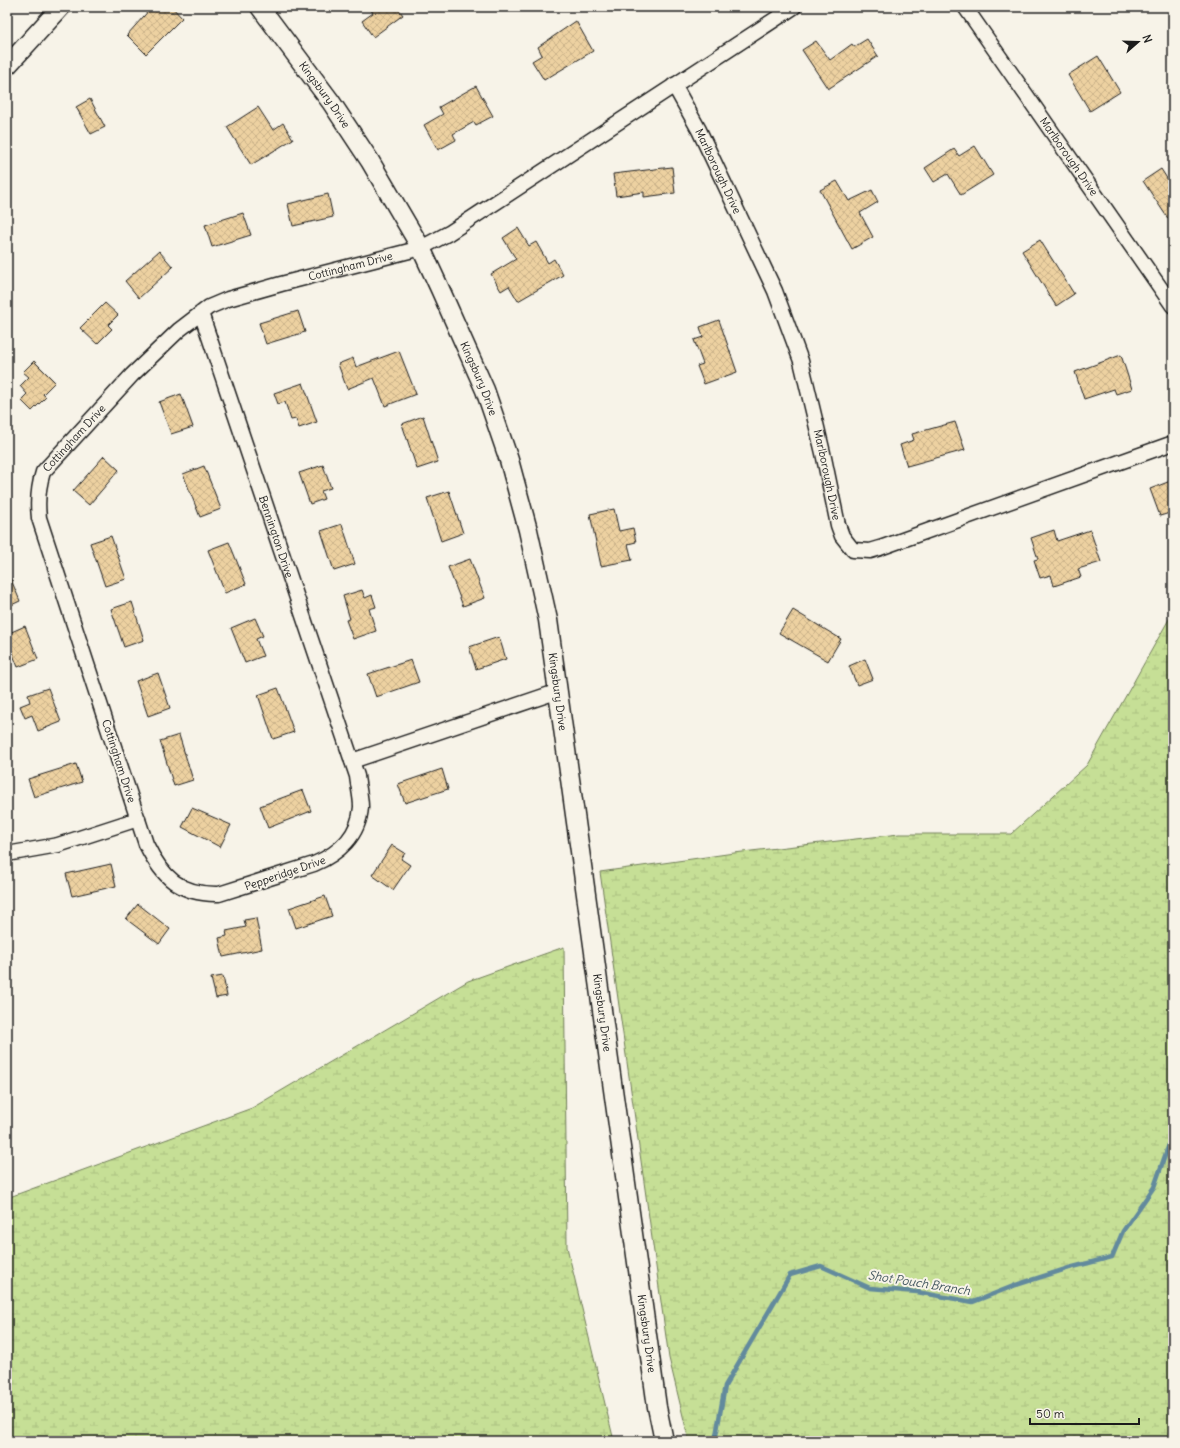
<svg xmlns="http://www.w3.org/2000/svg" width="1180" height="1448" font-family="Delius,sans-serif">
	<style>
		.wetland { fill: url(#wetland-marsh); stroke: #717e59 }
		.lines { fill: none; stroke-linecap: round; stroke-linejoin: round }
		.stream { stroke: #628a9d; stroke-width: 4.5 }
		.building { fill: url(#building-cross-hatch); stroke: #1c1c1c }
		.minor-casing { stroke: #1c1c1c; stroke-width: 17 }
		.tertiary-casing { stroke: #1c1c1c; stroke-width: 21 }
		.minor { stroke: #f7f3e8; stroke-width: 14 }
		.tertiary { stroke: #f7f3e8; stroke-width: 18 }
		.labels { text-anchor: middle; stroke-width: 4; stroke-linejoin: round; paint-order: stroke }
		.street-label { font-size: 11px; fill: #1c1c1c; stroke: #f7f3e8 }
		.water-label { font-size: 12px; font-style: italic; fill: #3f535c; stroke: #f7f3e8 }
	</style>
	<defs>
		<pattern id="wetland-marsh" width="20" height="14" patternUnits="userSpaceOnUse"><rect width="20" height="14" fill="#c6df96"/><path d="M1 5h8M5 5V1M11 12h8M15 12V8" fill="none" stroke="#aabf81"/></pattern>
		<pattern id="building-cross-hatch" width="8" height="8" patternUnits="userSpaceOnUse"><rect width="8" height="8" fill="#edd1a1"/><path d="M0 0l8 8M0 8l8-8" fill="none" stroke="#cbb38a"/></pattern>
	</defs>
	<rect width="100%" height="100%" fill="#f7f3e8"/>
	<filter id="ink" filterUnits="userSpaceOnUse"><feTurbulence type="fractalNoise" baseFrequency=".025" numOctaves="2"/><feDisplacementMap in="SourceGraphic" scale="8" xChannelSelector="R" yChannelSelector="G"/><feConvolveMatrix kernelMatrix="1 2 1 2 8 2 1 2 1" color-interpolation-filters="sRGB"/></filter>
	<g filter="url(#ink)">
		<g class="wetland">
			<path d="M1173,612V1441H689L669,1358L600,872L734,853L899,834H1011L1087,765Z"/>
			<path d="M564,947L567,1247L614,1441H7V1198L252,1108L468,981Z"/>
		</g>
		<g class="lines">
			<path class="stream" d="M715,1441L725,1386L790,1275L821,1266L870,1288L917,1292L973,1302L1016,1285L1069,1268L1112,1257L1123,1231L1154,1187L1173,1133"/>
		</g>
		<g class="building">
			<path d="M152,7H172L182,18L146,54L127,35Z"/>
			<path d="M369,7H397L403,15L373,37L362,21L373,13Z"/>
			<path d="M576,21L593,51L544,80L532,61L542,55L538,47Z"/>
			<path d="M867,39L878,56L828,89L802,50L816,41L830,60L852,44L854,47Z"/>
			<path d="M1098,56L1120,92L1090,111L1068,75Z"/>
			<path d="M476,86L493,116L476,125L474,122L453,134L456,140L438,150L424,125L443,114L439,107Z"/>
			<path d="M90,99L105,127L91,134L76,107Z"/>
			<path d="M258,107L273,130L283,123L293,139L251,165L227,127Z"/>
			<path d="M975,146L993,175L961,195L948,174L934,182L925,168L954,149L959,156Z"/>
			<path d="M672,167L675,193L644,197V192L616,196L613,174Z"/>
			<path d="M1161,169L1173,188V226L1143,181Z"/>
			<path d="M837,181L849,201L872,190L878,202L860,213L873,237L852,249L820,190Z"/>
			<path d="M328,194L333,217L293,226L288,204Z"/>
			<path d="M243,213L251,235L212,247L205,225Z"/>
			<path d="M518,228L529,246L536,242L548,263L554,259L563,275L518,301L509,286L501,291L491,274L516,259L503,238Z"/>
			<path d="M1040,240L1074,294L1056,306L1022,251Z"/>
			<path d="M159,251L173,267L139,298L125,281Z"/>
			<path d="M105,303L118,315L108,325L112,329L97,344L80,328Z"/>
			<path d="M298,311L305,332L266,344L259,323Z"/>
			<path d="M719,320L737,372L704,384L697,366L703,364L694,340L703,337L700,327Z"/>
			<path d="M399,351L416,394L385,406L374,378L347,389L338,364L353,358L356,367Z"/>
			<path d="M1121,355L1132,389L1116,394L1114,389L1084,399L1075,372Z"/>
			<path d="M34,361L55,382L43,394L46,397L32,411L21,400L27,394L20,386L29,377L23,372Z"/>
			<path d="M303,383L317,422L299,428L296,419L291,420L285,402L278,404L274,393Z"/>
			<path d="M181,394L193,427L171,434L159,402Z"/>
			<path d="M423,416L438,462L417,469L402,424Z"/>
			<path d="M955,422L965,450L907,466L900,445L914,440L912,434Z"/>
			<path d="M104,456L119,470L89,505L73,491Z"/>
			<path d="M323,465L331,488L321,491L324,499L310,504L299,473Z"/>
			<path d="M204,466L221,509L200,517L183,474Z"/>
			<path d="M1173,480V512L1160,516L1150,489Z"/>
			<path d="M449,491L463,533L441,541L427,498Z"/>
			<path d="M614,509L619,531L633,528L636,542L628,544L632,560L601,566L590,514Z"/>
			<path d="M342,524L355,564L334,571L321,531Z"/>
			<path d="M1054,530L1057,541L1090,530L1101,562L1078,569L1081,577L1054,586L1051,575L1040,578L1034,560L1038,559L1031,538Z"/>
			<path d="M111,536L126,579L105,586L90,543Z"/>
			<path d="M229,542L246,584L225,593L208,550Z"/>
			<path d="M470,559L485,598L463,606L448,567Z"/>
			<path d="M7,570L20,601L7,607Z"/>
			<path d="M362,590L365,598L372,595L376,607L369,609L376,631L353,639L346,620L350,619L343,596Z"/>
			<path d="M132,602L144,640L124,647L111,609Z"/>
			<path d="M793,610L841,639L828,661L779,633Z"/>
			<path d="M255,618L263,636L256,639L263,656L245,663L231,628Z"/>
			<path d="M25,626L38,659L18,667L7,640V634Z"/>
			<path d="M499,637L506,659L476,669L469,647Z"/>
			<path d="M865,659L873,679L857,685L849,666Z"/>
			<path d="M411,660L419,682L376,697L368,674Z"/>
			<path d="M158,673L170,708L148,716L136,681Z"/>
			<path d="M48,688L61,722L38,731L32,715L25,718L20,706L30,702L28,695Z"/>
			<path d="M278,688L294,732L273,739L258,695Z"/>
			<path d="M179,735L193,780L174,786L160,741Z"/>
			<path d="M76,764L82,782L34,797L28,779Z"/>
			<path d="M442,769L448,789L405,803L398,784Z"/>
			<path d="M303,790L311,811L268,828L260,806Z"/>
			<path d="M192,808L231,825L220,847L182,827Z"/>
			<path d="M392,845L405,853L401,859L410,865L393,890L372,875Z"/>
			<path d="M111,864L116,886L72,896L66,874Z"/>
			<path d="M325,896L332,916L296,928L289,908Z"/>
			<path d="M138,904L170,929L159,944L126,919Z"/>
			<path d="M256,918L262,949L223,957L219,938L227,936L226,931L246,927L244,920Z"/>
			<path d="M223,976L227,996L216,998L211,978Z"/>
		</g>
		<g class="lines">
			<g class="minor-casing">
				<g id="minor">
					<path id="s1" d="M965,7L1173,306"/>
					<path id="s2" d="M674,85L699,130L775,291L801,361L823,453L838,525L842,536L853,550L870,551L880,548L1173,443"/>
					<path id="s3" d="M201,313L357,776C358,786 361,797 361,807C359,836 338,854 314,864L219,894C180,895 162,877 146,844L39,518C37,501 38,488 43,472L132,375L179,330L209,307L228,299L281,284L421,248L449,233L794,7"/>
					<path d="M352,761L559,691"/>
					<path d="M7,854L58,845L138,819"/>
				</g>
			</g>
			<g class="tertiary-casing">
				<g id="tertiary">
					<path id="s4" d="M260,7L331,102L370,161L421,248L440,289L485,390L509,460L528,530L548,620L657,1407L664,1441"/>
					<path d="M7,66L61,7"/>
				</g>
			</g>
			<use href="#minor" class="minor"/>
			<use href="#tertiary" class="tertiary"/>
		</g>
	</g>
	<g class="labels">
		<g class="street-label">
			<text dy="4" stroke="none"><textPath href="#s4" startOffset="109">Kingsbury Drive</textPath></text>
			<text dy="4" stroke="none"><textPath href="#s1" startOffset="182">Marlborough Drive</textPath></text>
			<text dy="4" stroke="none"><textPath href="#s2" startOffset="97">Marlborough Drive</textPath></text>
			<text dy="4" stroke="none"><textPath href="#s3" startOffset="1564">Cottingham Drive</textPath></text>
			<text dy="4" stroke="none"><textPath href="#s4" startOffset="433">Kingsbury Drive</textPath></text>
			<text dy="4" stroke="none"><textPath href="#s3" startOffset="1228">Cottingham Drive</textPath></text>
			<text dy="4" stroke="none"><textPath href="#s2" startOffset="421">Marlborough Drive</textPath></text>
			<text dy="4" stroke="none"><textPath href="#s3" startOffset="236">Bennington Drive</textPath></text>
			<text dy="4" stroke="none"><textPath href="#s4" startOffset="757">Kingsbury Drive</textPath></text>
			<text transform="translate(119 761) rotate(72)" y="4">Cottingham Drive</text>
			<text transform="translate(285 873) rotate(-19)" y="4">Pepperidge Drive</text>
			<text dy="4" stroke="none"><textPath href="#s4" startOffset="1081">Kingsbury Drive</textPath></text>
			<text dy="4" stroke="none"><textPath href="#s4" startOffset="1405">Kingsbury Drive</textPath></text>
		</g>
		<g class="water-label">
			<text transform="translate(919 1283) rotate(9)" y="4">Shot Pouch Branch</text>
		</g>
	</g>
	<rect width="1180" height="1448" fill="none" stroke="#f7f3e8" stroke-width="24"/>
	<rect x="12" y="12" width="1156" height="1424" fill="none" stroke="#1c1c1c" stroke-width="1.5" filter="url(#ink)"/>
	<g transform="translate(1138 42) rotate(70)" stroke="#f7f3e8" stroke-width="3" paint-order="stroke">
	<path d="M0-3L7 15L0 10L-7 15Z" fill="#1c1c1c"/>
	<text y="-6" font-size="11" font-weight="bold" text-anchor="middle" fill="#1c1c1c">N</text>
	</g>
	<path d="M1030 1418v6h109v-6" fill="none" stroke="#1c1c1c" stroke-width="2"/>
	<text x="1036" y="1418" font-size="12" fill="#1c1c1c" stroke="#f7f3e8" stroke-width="3" paint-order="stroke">50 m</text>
</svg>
